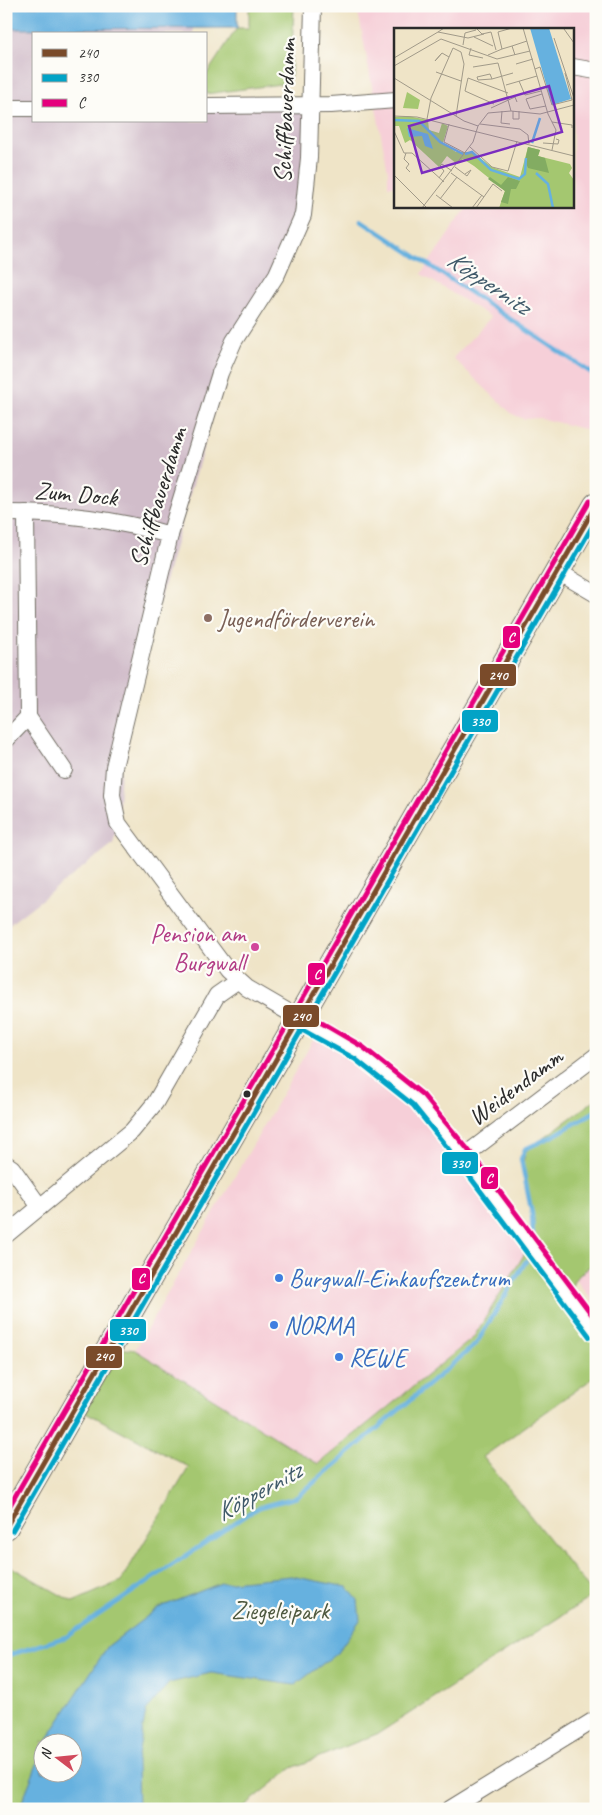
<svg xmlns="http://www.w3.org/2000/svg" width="602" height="1815" font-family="Caveat,sans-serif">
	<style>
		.built { fill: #f6cfd8 }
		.industrial { fill: #d1bdca }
		.green { fill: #a4c770; stroke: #68794e; fill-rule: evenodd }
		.water { fill: #66b1df; stroke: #486e85 }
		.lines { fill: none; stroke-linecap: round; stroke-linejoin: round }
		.stream { stroke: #66b1df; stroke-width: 4.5 }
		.street-casing { stroke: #706c62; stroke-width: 18 }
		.secondary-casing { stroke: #706c62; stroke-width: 26 }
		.street { stroke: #fff; stroke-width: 16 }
		.secondary { stroke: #fff; stroke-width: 24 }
		.bus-1-casing { stroke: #fdfcf7; stroke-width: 9 }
		.bus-2-casing { stroke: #fdfcf7; stroke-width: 9 }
		.bus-3-casing { stroke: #fdfcf7; stroke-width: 9 }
		.bus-1 { stroke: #7a4b2a; stroke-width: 5 }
		.bus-2 { stroke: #02a3c6; stroke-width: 5 }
		.bus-3 { stroke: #e5007d; stroke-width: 5 }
		.education-dot { fill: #8d6e63; stroke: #fdfcf7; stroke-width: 2 }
		.hotel-dot { fill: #d1479c; stroke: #fdfcf7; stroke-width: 2 }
		.bus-dot { fill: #2b2b2b; stroke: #fdfcf7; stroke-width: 2 }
		.shop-dot { fill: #3f7fe0; stroke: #fdfcf7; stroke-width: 2 }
		.labels { text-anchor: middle; stroke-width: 4.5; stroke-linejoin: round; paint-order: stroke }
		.street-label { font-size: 25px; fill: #2b2b2b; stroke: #fdfcf7 }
		.education-label { font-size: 25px; fill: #785e54; stroke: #fdfcf7; text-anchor: start }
		.hotel-label { font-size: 25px; fill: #b23c85; stroke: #fdfcf7; text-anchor: end }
		.shop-label { font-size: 25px; fill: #366cbe; stroke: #fdfcf7; text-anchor: start }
		.park-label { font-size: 25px; fill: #4f5a40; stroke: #fdfcf7 }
		.water-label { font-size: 26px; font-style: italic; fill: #405a6a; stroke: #fdfcf7 }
		.inset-river { fill: none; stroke: #66b1df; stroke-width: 2.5 }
		.inset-road { fill: none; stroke: #a19a89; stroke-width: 1 }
		.view { fill: #7b2cbf; fill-opacity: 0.15; stroke: #7b2cbf; stroke-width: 2.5 }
		.inset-edge { fill: none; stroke: #2b2b2b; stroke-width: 2.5 }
		.line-badge { stroke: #fdfcf7; stroke-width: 2 }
		.badge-label { font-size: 14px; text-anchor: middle; font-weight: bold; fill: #fff }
	</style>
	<rect width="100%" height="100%" fill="#fdfcf7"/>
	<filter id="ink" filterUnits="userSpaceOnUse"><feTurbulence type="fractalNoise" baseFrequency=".02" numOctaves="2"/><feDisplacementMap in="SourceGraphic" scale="10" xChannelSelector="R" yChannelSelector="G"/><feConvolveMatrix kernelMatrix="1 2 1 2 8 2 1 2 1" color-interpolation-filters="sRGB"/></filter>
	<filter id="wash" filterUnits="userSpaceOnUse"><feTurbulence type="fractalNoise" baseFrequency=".0096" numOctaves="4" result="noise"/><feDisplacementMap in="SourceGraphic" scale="20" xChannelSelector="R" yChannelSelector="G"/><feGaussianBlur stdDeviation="1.12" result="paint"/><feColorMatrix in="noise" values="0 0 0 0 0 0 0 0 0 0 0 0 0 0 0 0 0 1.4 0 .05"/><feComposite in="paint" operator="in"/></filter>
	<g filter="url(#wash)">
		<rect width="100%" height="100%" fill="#efe4c7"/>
		<g class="built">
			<path d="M357,6H596V432L539,418L524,419L512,414L453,358L491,317L421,274L468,206H573V29H396V186H388V172Z"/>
			<path d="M319,1030L418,1100L530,1245L473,1338L317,1464L135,1350Z"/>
			<path d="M596,1261V1305L575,1279Z"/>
		</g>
		<path class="industrial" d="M194,28V34H34V121H206V106L311,105L303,215L234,341L123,727L118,823L113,844L6,927V29Z"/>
		<g class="green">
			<path d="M249,6H294L291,75L288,83L206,94V75L237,28H249Z"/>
			<path d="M596,1099V1261L575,1279L568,1295L596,1333V1376L483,1457L594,1595L379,1733L292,1768L241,1809H6V1564L73,1602L121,1581L189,1467L76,1407L110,1347L135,1350L318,1464L473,1338L530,1245L534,1220L523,1162L526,1151ZM42,1742H72V1772H42Z"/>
		</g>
		<g class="water">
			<path d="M6,6H237V28L6,29Z"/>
			<path d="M291,1576L347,1587L358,1600L360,1620L337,1653L295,1685L211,1673L169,1683L146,1711L137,1761L138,1809H19L42,1752V1772H72V1742H47L53,1730L108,1646L158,1608L221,1583Z"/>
		</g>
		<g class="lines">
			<g class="stream">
				<path d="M361,220L596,376"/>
				<path d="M533,1238L532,1214L521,1159L525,1149L553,1136L596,1111"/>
				<path d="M6,1656L66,1637L249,1513L260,1507L297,1497L476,1344L526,1261"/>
			</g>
		</g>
	</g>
	<g filter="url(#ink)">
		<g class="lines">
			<g class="street-casing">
				<g id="street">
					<path d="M313,6L309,158L303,215L277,274L234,341L220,373L170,535L114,767L112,795L118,823L227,970L247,988L359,1053L418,1100L464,1156L596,1333"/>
					<path d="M573,67L596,71"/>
					<path d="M206,106L331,105L396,100"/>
					<path d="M6,108H34"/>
					<path d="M6,513C65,513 114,519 170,535"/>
					<path d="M26,513L28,717L64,770"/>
					<path d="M557,571L596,594"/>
					<path d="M6,740L28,717"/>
					<path d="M464,1156L596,1056"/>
					<path d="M6,1164L12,1168L40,1207"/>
					<path d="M6,1235L132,1131L155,1103L217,995L237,981"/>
					<path d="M450,1809L596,1719"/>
				</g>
			</g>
			<g class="secondary-casing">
				<path id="secondary" d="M6,1527L596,505"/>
			</g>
			<use href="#street" class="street"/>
			<use href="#secondary" class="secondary"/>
			<g class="bus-1-casing">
				<path id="bus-1" d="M6,1527L596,505"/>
			</g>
			<g class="bus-2-casing">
				<g id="bus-2">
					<path d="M295,1026L355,1059L413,1105L458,1161L590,1337"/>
					<path d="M12,1531L596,520"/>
				</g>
			</g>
			<g class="bus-3-casing">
				<g id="bus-3">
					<path d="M303,1012L363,1047L423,1095L470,1152L596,1320"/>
					<path d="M6,1512L590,501"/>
				</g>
			</g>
			<use href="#bus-1" class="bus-1"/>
			<use href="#bus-2" class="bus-2"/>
			<use href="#bus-3" class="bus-3"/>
		</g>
	</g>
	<circle class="education-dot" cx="208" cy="618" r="5"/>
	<circle class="hotel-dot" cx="255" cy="947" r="5"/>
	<circle class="bus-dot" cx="247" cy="1094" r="4.5"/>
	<g class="shop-dot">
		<circle cx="279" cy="1278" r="5"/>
		<circle cx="274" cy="1325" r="5"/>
		<circle cx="339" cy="1357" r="5"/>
	</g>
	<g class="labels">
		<g class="street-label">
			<text transform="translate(284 111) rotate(-88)" y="9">Schiffbauerdamm</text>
			<text transform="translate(76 493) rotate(5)" y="9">Zum Dock</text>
			<text transform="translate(157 497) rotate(-73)" y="9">Schiffbauerdamm</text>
			<text transform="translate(515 1086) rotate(-37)" y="9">Weidendamm</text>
		</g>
		<g class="education-label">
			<text x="218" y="627">Jugendförderverein</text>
		</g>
		<g class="hotel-label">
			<text x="245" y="942">Pension am<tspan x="245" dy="29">Burgwall</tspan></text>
		</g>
		<g class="shop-label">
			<text x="289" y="1287">Burgwall-Einkaufszentrum</text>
			<text x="284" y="1334">NORMA</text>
			<text x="349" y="1366">REWE</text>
		</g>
		<g class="park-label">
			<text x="280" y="1619">Ziegeleipark</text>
		</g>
		<g class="water-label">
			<text transform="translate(489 282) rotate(34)" y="9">Köppernitz</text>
			<text transform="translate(258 1491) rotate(-29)" y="9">Köppernitz</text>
		</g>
	</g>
	<g transform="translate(394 28)">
		<rect width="180" height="180" fill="#efe4c7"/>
		<path d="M13,64L26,72L24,81L9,80ZM14,88L34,92L35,102L45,105L48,95L54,98L49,115L62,124H78L98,139L126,149L134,119L146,122L144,128L176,136L178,140L175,145L180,152V180H105L111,163L80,138L69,131L63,136L53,128L45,139L16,112L11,115L5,98H0V89Z" fill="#a4c770"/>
		<path d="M134,119L146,122L144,128L151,130L155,145L134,140L131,133ZM96,149L107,157L114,149L126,153L122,161H117L114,176L107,174L111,163L94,151Z" fill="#83ac62"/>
		<path d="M136,0H155L177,71L158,77ZM13,100L34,106L39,121L31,118L28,108L15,109Z" fill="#66b1df"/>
		<path class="inset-river" d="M0,92L25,93L46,114L69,126M138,115L146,90M71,126L78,124L97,142L125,151L131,146L132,130M142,145L154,156L159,180"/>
		<path class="inset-road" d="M50,0L44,4L74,10L90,6M82,0L88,6L97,4L102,22M118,0L104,4L108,21L118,18M129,0L154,86L162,102L158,122M170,1L180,15M80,9L99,18M160,10L180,70M69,17L71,5L82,2M77,20L75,27L89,30M47,26L41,33L48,25L55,29M94,27L108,21M121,27L118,18L133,13M0,30L44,4M103,31L136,23M122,36L139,31M0,38L47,11L103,31M79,39L104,35L117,83M141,41L146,39L158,77L178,72M42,44L67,53M171,45L178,72M96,46L98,51L84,52L83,49ZM0,50L70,93L84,98M98,51L119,45M125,53L131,67L147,63M112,57L143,48M148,66L132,71L136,81L152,78M100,76L71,63L74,50L114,65M97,80L121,69L123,74M108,83L107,95L116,96M119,83V91H125V83M0,88L23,89L180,128M33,91L37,70L59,20L67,24L70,36L62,88M158,94L178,97V100M55,96L50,114L71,125M86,96L126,101L134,107L135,116M0,103L10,125H18L50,154M149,115L164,116L165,112L162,111M76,119L98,139L114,143L123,113M12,125L10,131L15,136L12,140L16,144M61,139L73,148L77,142L71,146M57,145L90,169M0,147L33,180M45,150L50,143L46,138L48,136L58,143M42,167L59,180M46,171L63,149M28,180L79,114L84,98L94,85L117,83L146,86L180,77M78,180L88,167M82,180L99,156L108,163"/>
		<path class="view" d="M155,58L168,104L28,145L15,98Z"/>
		<rect width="180" height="180" class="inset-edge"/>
	</g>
	<g class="line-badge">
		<rect x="502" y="625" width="19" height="24" rx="5" fill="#e5007d"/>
		<rect x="479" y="663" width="38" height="24" rx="5" fill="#7a4b2a"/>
		<rect x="461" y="709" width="38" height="24" rx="5" fill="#02a3c6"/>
		<rect x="307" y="962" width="19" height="24" rx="5" fill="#e5007d"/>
		<rect x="282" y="1004" width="38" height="24" rx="5" fill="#7a4b2a"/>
		<rect x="441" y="1151" width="38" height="24" rx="5" fill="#02a3c6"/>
		<rect x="480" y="1166" width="19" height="24" rx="5" fill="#e5007d"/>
		<rect x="131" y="1267" width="20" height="24" rx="5" fill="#e5007d"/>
		<rect x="109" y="1318" width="38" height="24" rx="5" fill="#02a3c6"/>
		<rect x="85" y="1345" width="38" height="24" rx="5" fill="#7a4b2a"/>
	</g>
	<g class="badge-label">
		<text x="511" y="642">C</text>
		<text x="498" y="680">240</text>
		<text x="480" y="726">330</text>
		<text x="317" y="979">C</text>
		<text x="301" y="1021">240</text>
		<text x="460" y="1168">330</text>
		<text x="489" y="1183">C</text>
		<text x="141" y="1283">C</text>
		<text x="128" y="1335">330</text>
		<text x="104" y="1361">240</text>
	</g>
	<rect width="602" height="1815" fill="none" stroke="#fdfcf7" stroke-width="25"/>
	<rect x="32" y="32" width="175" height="90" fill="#fdfcf7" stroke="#a9a8a5"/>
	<rect x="42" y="49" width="25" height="8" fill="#7a4b2a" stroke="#a9a8a5"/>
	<text x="78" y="58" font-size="15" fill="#2b2b2b">240</text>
	<rect x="42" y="74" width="25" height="8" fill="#02a3c6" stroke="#a9a8a5"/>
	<text x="78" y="82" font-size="15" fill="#2b2b2b">330</text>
	<rect x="42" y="99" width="25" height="8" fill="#e5007d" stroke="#a9a8a5"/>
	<text x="78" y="108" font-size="15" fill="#2b2b2b">C</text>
	<g transform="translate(58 1758) rotate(286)"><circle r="24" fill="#fdfcf7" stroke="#a9a8a5"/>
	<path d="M0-4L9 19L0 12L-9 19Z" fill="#d1495b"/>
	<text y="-8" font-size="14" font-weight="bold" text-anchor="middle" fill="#2b2b2b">N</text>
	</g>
</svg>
